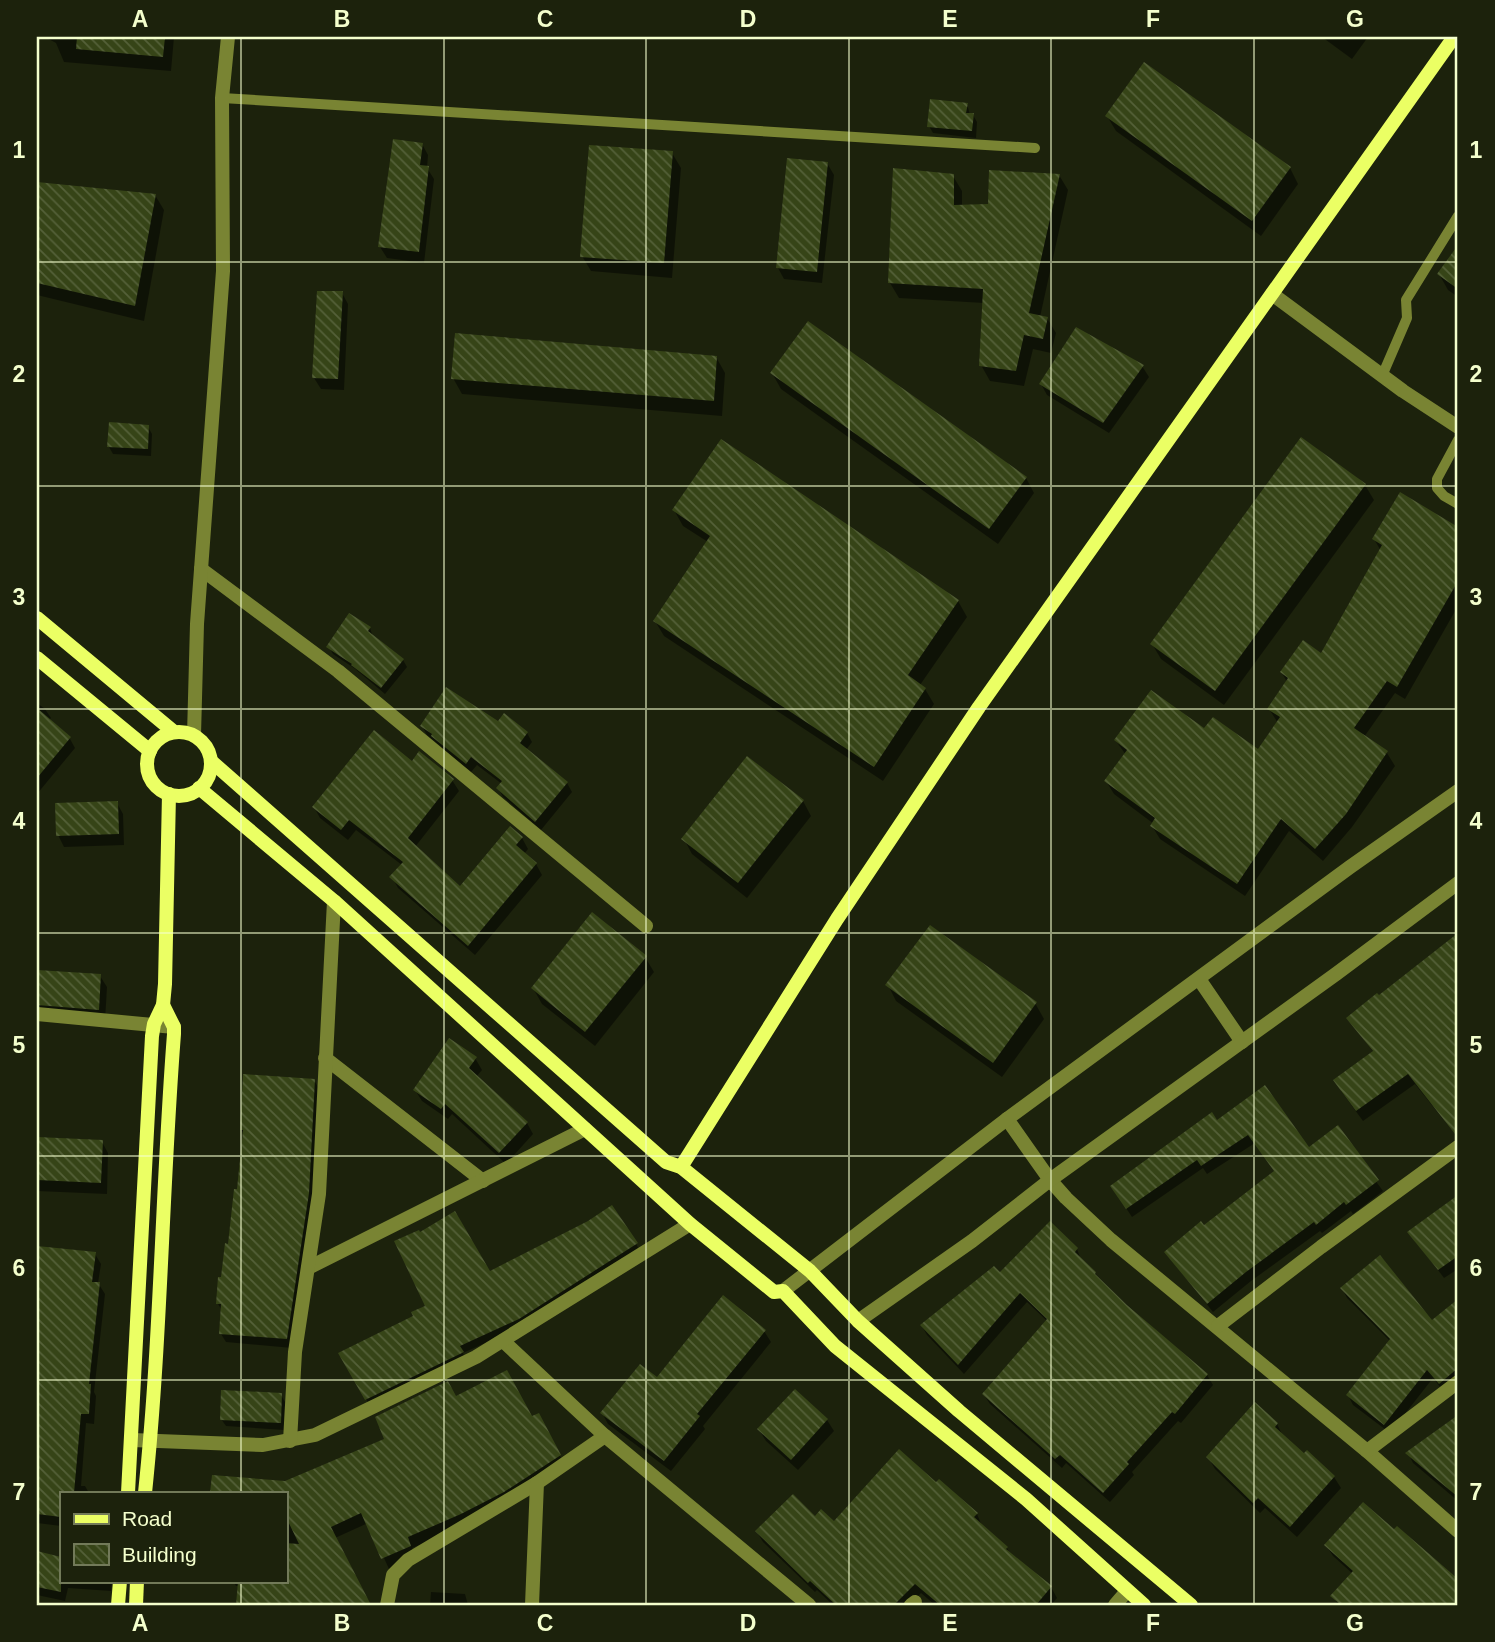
<svg xmlns="http://www.w3.org/2000/svg" width="1495" height="1642" font-family="Arial,sans-serif">
	<style>
		.shadow { fill: #0007 }
		.building { fill: url(#building-back-hatch) }
		.lines { fill: none; stroke-linecap: round; stroke-linejoin: round }
		.lane { stroke: #798433; stroke-width: 10 }
		.street { stroke: #798433; stroke-width: 14 }
		.secondary { stroke: #ebff64; stroke-width: 14 }
		.grid { fill: none; stroke: #f4ffcd; stroke-width: 2; stroke-opacity: 0.55 }
		.neatline { fill: none; stroke: #f4ffcd; stroke-width: 2.5 }
		.grid-label { font-size: 23px; text-anchor: middle; font-weight: bold; fill: #f4ffcd }
	</style>
	<defs>
		<pattern id="building-back-hatch" width="6" height="6" patternUnits="userSpaceOnUse" patternTransform="scale(1.75)"><rect width="6" height="6" fill="#364417"/><path d="M-1 5l2 2M0 0l6 6M5-1l2 2" fill="none" stroke="#546038"/></pattern>
	</defs>
	<rect width="100%" height="100%" fill="#1c220c"/>
	<g class="shadow">
		<path d="M45,37H174L171,71L64,62L56,43Z"/>
		<path d="M1322,37H1368L1352,59Z"/>
		<path d="M967,104L970,115H973L977,122L976,138L933,133L929,126Z"/>
		<path d="M1107,116L1290,168L1298,184L1261,236L1116,131Z"/>
		<path d="M422,144L428,155L427,168L434,179L424,263L387,258L380,247Z"/>
		<path d="M672,153L681,168L672,278L591,271L582,256Z"/>
		<path d="M827,163L834,175L822,283L784,279L778,268Z"/>
		<path d="M1059,175L1068,190L1040,317L1047,318L1056,333L1051,353L1033,349L1024,386L990,381L981,365L984,303L899,298L890,283L953,176L962,191V206H989Z"/>
		<path d="M37,184L155,195L164,210L144,321L37,295Z"/>
		<path d="M1458,248V297L1448,290L1439,274Z"/>
		<path d="M342,293L348,304L344,390L321,389L314,378Z"/>
		<path d="M716,357L725,373L722,416L462,394L453,378Z"/>
		<path d="M1142,366L1149,377L1109,433L1047,395L1041,384Z"/>
		<path d="M772,373L1026,478L1034,493L998,544L781,389Z"/>
		<path d="M148,427L152,434L151,456L113,454L109,447Z"/>
		<path d="M721,441L958,601L967,617L920,685L925,689L934,704L883,781L664,636L655,621L708,542L683,526L674,510Z"/>
		<path d="M1365,485L1374,500L1224,705L1161,659L1152,644Z"/>
		<path d="M1401,494L1458,529V606L1405,699L1395,693L1364,737L1387,753L1395,766L1352,827L1323,861L1289,831L1245,896L1160,839L1152,826L1154,824L1114,794L1106,781L1126,755L1116,741L1205,731L1258,751L1278,723L1269,709L1287,682L1282,673L1321,655L1381,551L1374,539Z"/>
		<path d="M370,628L373,637L403,660L407,667L385,694L354,668L333,654L329,647Z"/>
		<path d="M37,703L45,709L51,718L49,720L70,739L75,748L37,794Z"/>
		<path d="M504,716L527,733L532,742L526,750L567,783L572,792L541,830L503,797L498,788L502,784L477,765L471,772L427,735L422,726L498,723Z"/>
		<path d="M412,763L452,780L459,791L415,847L460,888L522,838L528,849L524,854L536,864L542,875L475,955L398,888L392,877L402,865L356,830L348,840L320,818L314,807Z"/>
		<path d="M803,801L811,816L747,898L692,854L684,839Z"/>
		<path d="M117,803L123,814L124,845L64,847L58,835Z"/>
		<path d="M1458,935V1138L1415,1084L1363,1121L1341,1091L1374,1053L1348,1018L1379,998Z"/>
		<path d="M645,957L654,972L595,1046L542,1004L533,988Z"/>
		<path d="M37,972L100,976L107,987L105,1021L37,1016Z"/>
		<path d="M888,985L1035,1003L1044,1019L1002,1077L896,1001Z"/>
		<path d="M475,1058L482,1070L476,1077L527,1123L533,1134L506,1164L452,1114L448,1119L422,1101L415,1090Z"/>
		<path d="M314,1080L319,1089L313,1203L292,1348L226,1342L221,1334L223,1312L218,1304L239,1191L244,1134L241,1129Z"/>
		<path d="M1216,1122L1308,1150L1337,1128L1383,1191L1353,1214L1351,1211L1322,1233L1320,1231L1251,1281L1213,1312L1166,1253L1204,1227L1276,1173L1255,1143L1207,1174L1203,1168L1132,1217L1118,1196Z"/>
		<path d="M37,1139L102,1142L108,1153L107,1194L37,1191Z"/>
		<path d="M1458,1197V1269L1444,1278L1410,1233Z"/>
		<path d="M636,1244L640,1251L523,1326L463,1353L466,1360L370,1406L340,1353L415,1317L490,1274Z"/>
		<path d="M37,1248L95,1254L101,1264L98,1283L105,1294L94,1392L96,1396L94,1424L86,1423L81,1486H85L89,1493H61V1526L37,1523Z"/>
		<path d="M1077,1249L1081,1260L1099,1280L1207,1375L1213,1385L1181,1423L1178,1421L1132,1472L1134,1475L1110,1502L1066,1463L1062,1468L990,1404L984,1395L1047,1321L1027,1302L964,1374L927,1335L922,1326L1000,1274Z"/>
		<path d="M1342,1288L1432,1322L1458,1302V1383L1445,1393L1433,1378L1390,1433L1353,1405L1348,1395L1390,1341L1347,1298Z"/>
		<path d="M764,1331L771,1342L703,1426L705,1429L671,1471L608,1424L602,1413L657,1379Z"/>
		<path d="M795,1391L827,1420L834,1431L798,1470L766,1441L759,1430Z"/>
		<path d="M281,1395L285,1402L284,1430L226,1426L221,1419Z"/>
		<path d="M456,1398L531,1418L545,1425L565,1466L467,1525L412,1548L416,1557L389,1569L368,1523L335,1538L370,1605H237L240,1586H236L233,1581H285V1493H212L213,1477L286,1483L387,1439Z"/>
		<path d="M1458,1417V1501L1413,1463L1408,1453Z"/>
		<path d="M1277,1424L1283,1436L1334,1477L1341,1488L1297,1537L1265,1508L1260,1513L1215,1469L1208,1457Z"/>
		<path d="M939,1481L977,1514L982,1526L1007,1548L1010,1554L1051,1587L1057,1598L1051,1605H935L921,1593L910,1605H833L817,1590L815,1592L763,1542L757,1532L815,1518L835,1523L936,1485Z"/>
		<path d="M1395,1531L1458,1580V1605H1338L1333,1596L1353,1574L1333,1556L1326,1545Z"/>
		<path d="M37,1553L61,1559V1581H112L111,1591L68,1588L65,1601L37,1595Z"/>
		<path d="M431,1592L465,1594L468,1605H430Z"/>
	</g>
	<g class="building">
		<path d="M77,37H165L163,57L76,49Z"/>
		<path d="M1144,62L1291,167L1252,221L1105,116Z"/>
		<path d="M930,99L968,103L966,113H974L972,131L927,127Z"/>
		<path d="M393,139L423,143L420,165L429,166L419,252L378,247Z"/>
		<path d="M589,145L673,151L664,263L580,257Z"/>
		<path d="M787,158L828,162L817,272L776,268Z"/>
		<path d="M893,168L954,174V205L988,204L989,170L1060,174L1029,313L1048,317L1043,339L1024,335L1016,371L979,366L983,289L888,283Z"/>
		<path d="M37,182L156,194L135,306L37,283Z"/>
		<path d="M1458,245V289L1437,274Z"/>
		<path d="M317,291H343L338,379L312,378Z"/>
		<path d="M808,321L1027,477L989,529L770,373Z"/>
		<path d="M1076,327L1144,365L1103,423L1039,384Z"/>
		<path d="M455,333L717,356L714,401L451,379Z"/>
		<path d="M109,422L149,425L148,449L107,447Z"/>
		<path d="M1301,437L1366,484L1215,691L1150,644Z"/>
		<path d="M721,439L959,600L908,675L926,688L874,767L653,621L710,536L672,510Z"/>
		<path d="M1400,492L1458,527V581L1397,687L1387,681L1354,728L1388,751L1346,814L1315,849L1281,819L1237,884L1150,826L1155,818L1104,781L1127,750L1114,740L1151,690L1204,728L1213,717L1258,749L1280,717L1267,709L1288,678L1280,672L1303,640L1321,653L1382,545L1372,539Z"/>
		<path d="M349,613L371,627L368,631L404,659L381,688L351,665L352,664L326,647Z"/>
		<path d="M446,687L498,721L504,713L528,732L520,743L568,782L535,822L496,788L502,781L471,757L466,764L431,736L432,734L420,726Z"/>
		<path d="M37,708L71,737L37,778Z"/>
		<path d="M374,730L412,761L419,751L454,779L408,838L460,886L510,826L523,837L516,845L537,863L468,946L389,877L403,862L349,820L341,830L312,807Z"/>
		<path d="M747,756L804,800L738,883L681,839Z"/>
		<path d="M118,801L119,834L56,836L55,803Z"/>
		<path d="M592,912L647,956L585,1032L531,988Z"/>
		<path d="M930,925L1037,1002L993,1063L885,985Z"/>
		<path d="M1458,933V1138L1408,1074L1356,1111L1333,1080L1373,1051L1346,1018L1377,993L1379,995Z"/>
		<path d="M37,970L101,974L99,1010L37,1005Z"/>
		<path d="M449,1038L477,1057L469,1068L528,1122L499,1153L445,1104L441,1109L413,1090Z"/>
		<path d="M243,1074L315,1079L309,1193L287,1339L219,1334L221,1304H216L218,1277H221L225,1243L228,1244L234,1189H237L243,1130H240Z"/>
		<path d="M1265,1085L1309,1147L1338,1125L1379,1180L1346,1205L1344,1202L1316,1225L1314,1222L1246,1272L1207,1304L1164,1252L1201,1221L1204,1225L1274,1171L1248,1135L1201,1166L1197,1160L1126,1209L1110,1186L1212,1112L1217,1120Z"/>
		<path d="M37,1137L103,1140L101,1183L37,1180Z"/>
		<path d="M1458,1195V1256L1438,1270L1407,1232Z"/>
		<path d="M612,1205L638,1243L519,1319L460,1346L464,1352L365,1400L338,1353L413,1316L411,1312L425,1306L394,1241L419,1230L420,1232L455,1211L490,1271L588,1221Z"/>
		<path d="M1050,1221L1078,1248L1075,1252L1096,1272L1095,1274L1127,1305L1208,1374L1175,1414L1172,1412L1127,1462L1129,1464L1103,1493L1060,1455L1055,1459L982,1394L1047,1319L1020,1293L958,1365L920,1325L994,1266L1000,1272Z"/>
		<path d="M37,1246L96,1252L92,1282H100L89,1384H91L89,1414H81L74,1493H61V1517L37,1514Z"/>
		<path d="M1380,1255L1432,1320L1458,1299V1368L1439,1384L1427,1370L1384,1425L1346,1395L1390,1339L1340,1288Z"/>
		<path d="M723,1295L766,1330L697,1414L700,1416L664,1461L600,1413L640,1364L657,1377Z"/>
		<path d="M507,1370L532,1416L539,1413L561,1455L504,1492L461,1514L408,1537L411,1546L381,1559L361,1513L331,1527L371,1605H236L238,1581L285,1584V1543L299,1544L285,1515V1493H210L212,1475L285,1481L384,1439L375,1417L448,1381L456,1396Z"/>
		<path d="M795,1389L828,1419L791,1460L757,1429Z"/>
		<path d="M221,1390L282,1393L281,1423L220,1420Z"/>
		<path d="M1255,1402L1278,1423L1275,1427L1304,1453L1307,1450L1335,1476L1290,1527L1258,1498L1253,1503L1206,1457Z"/>
		<path d="M1458,1415V1497L1405,1453Z"/>
		<path d="M899,1449L936,1482L939,1479L978,1513L974,1517L1008,1547L1006,1549L1052,1586L1036,1605H940L915,1584L894,1605H836L810,1581L808,1583L755,1531L793,1494L815,1516L821,1509L834,1521Z"/>
		<path d="M1363,1502L1394,1529L1397,1526L1458,1579V1605H1341L1330,1596L1353,1571L1324,1545Z"/>
		<path d="M37,1551L61,1557V1592L37,1587Z"/>
	</g>
	<g class="lines">
		<g class="lane">
			<path d="M222,98L1035,148"/>
			<path d="M1382,376L1407,318L1406,300L1458,216"/>
			<path d="M1458,440L1437,479V488L1444,496L1458,504"/>
		</g>
		<g class="street">
			<path d="M1272,294L1403,391L1458,427"/>
			<path d="M201,569L338,671L646,926"/>
			<path d="M194,735L197,624L223,271L222,98L228,37"/>
			<path d="M1199,979L1242,1042"/>
			<path d="M37,1014L174,1027"/>
			<path d="M325,1058L483,1181"/>
			<path d="M1007,1119L1050,1180L1066,1198L1111,1240L1367,1451L1458,1531"/>
			<path d="M308,1268L585,1129"/>
			<path d="M783,1291L1007,1119L1350,867L1458,791"/>
			<path d="M858,1321L972,1241L1050,1180L1336,974L1458,883"/>
			<path d="M1218,1326L1321,1247L1458,1147"/>
			<path d="M503,1341L605,1436L809,1605"/>
			<path d="M132,1440L263,1445L315,1435L476,1357L690,1224"/>
			<path d="M290,1441L295,1352L319,1194L334,901"/>
			<path d="M1367,1451L1458,1382"/>
			<path d="M387,1605L393,1575L408,1560L537,1483L605,1436"/>
			<path d="M532,1605L537,1483"/>
			<path d="M911,1605L915,1602"/>
			<path d="M1115,1605L1127,1591"/>
		</g>
		<g class="secondary">
			<path d="M37,618L174,732"/>
			<path d="M37,658L150,751"/>
			<circle cx="179" cy="764" r="32"/>
			<path d="M211,761L666,1162L681,1167L810,1271L858,1321L959,1411L1191,1605"/>
			<path d="M199,788L334,901L690,1224L774,1292L783,1291L835,1346L1026,1499L1144,1605"/>
			<path d="M681,1167L837,919L979,707L1454,37"/>
			<path d="M128,1493L152,1036L154,1024L163,1005L165,984L169,794"/>
			<path d="M145,1493C161,1341 162,1187 174,1034V1027L163,1005"/>
			<path d="M118,1605L120,1581"/>
			<path d="M136,1605L137,1581"/>
		</g>
	</g>
	<path class="grid" d="M241,37V1493M444,37V1605M646,37V1605M849,37V1605M1051,37V1605M1254,37V1605M37,262H1458M37,486H1458M37,709H1458M37,933H1458M37,1156H1458M37,1380H1458M241,1581V1605"/>
	<rect width="1495" height="1642" fill="none" stroke="#1c220c" stroke-width="77"/>
	<rect x="60" y="1492" width="228" height="91" fill="#1c220c" stroke="#727a59" stroke-width="2"/>
	<rect x="74" y="1514" width="35" height="10" fill="#ebff64" stroke="#727a59" stroke-width="2"/>
	<text x="122" y="1526" font-size="21" fill="#f4ffcd">Road</text>
	<rect x="74" y="1544" width="35" height="21" fill="url(#building-back-hatch)" stroke="#727a59" stroke-width="2"/>
	<text x="122" y="1562" font-size="21" fill="#f4ffcd">Building</text>
	<rect x="38" y="38" width="1418" height="1566" class="neatline"/>
	<g class="grid-label">
		<text x="140" y="27">A</text>
		<text x="342" y="27">B</text>
		<text x="545" y="27">C</text>
		<text x="748" y="27">D</text>
		<text x="950" y="27">E</text>
		<text x="1153" y="27">F</text>
		<text x="1355" y="27">G</text>
		<text x="19" y="158">1</text>
		<text x="1476" y="158">1</text>
		<text x="19" y="382">2</text>
		<text x="1476" y="382">2</text>
		<text x="19" y="605">3</text>
		<text x="1476" y="605">3</text>
		<text x="19" y="829">4</text>
		<text x="1476" y="829">4</text>
		<text x="19" y="1053">5</text>
		<text x="1476" y="1053">5</text>
		<text x="19" y="1276">6</text>
		<text x="1476" y="1276">6</text>
		<text x="19" y="1500">7</text>
		<text x="1476" y="1500">7</text>
		<text x="140" y="1631">A</text>
		<text x="342" y="1631">B</text>
		<text x="545" y="1631">C</text>
		<text x="748" y="1631">D</text>
		<text x="950" y="1631">E</text>
		<text x="1153" y="1631">F</text>
		<text x="1355" y="1631">G</text>
	</g>
</svg>
